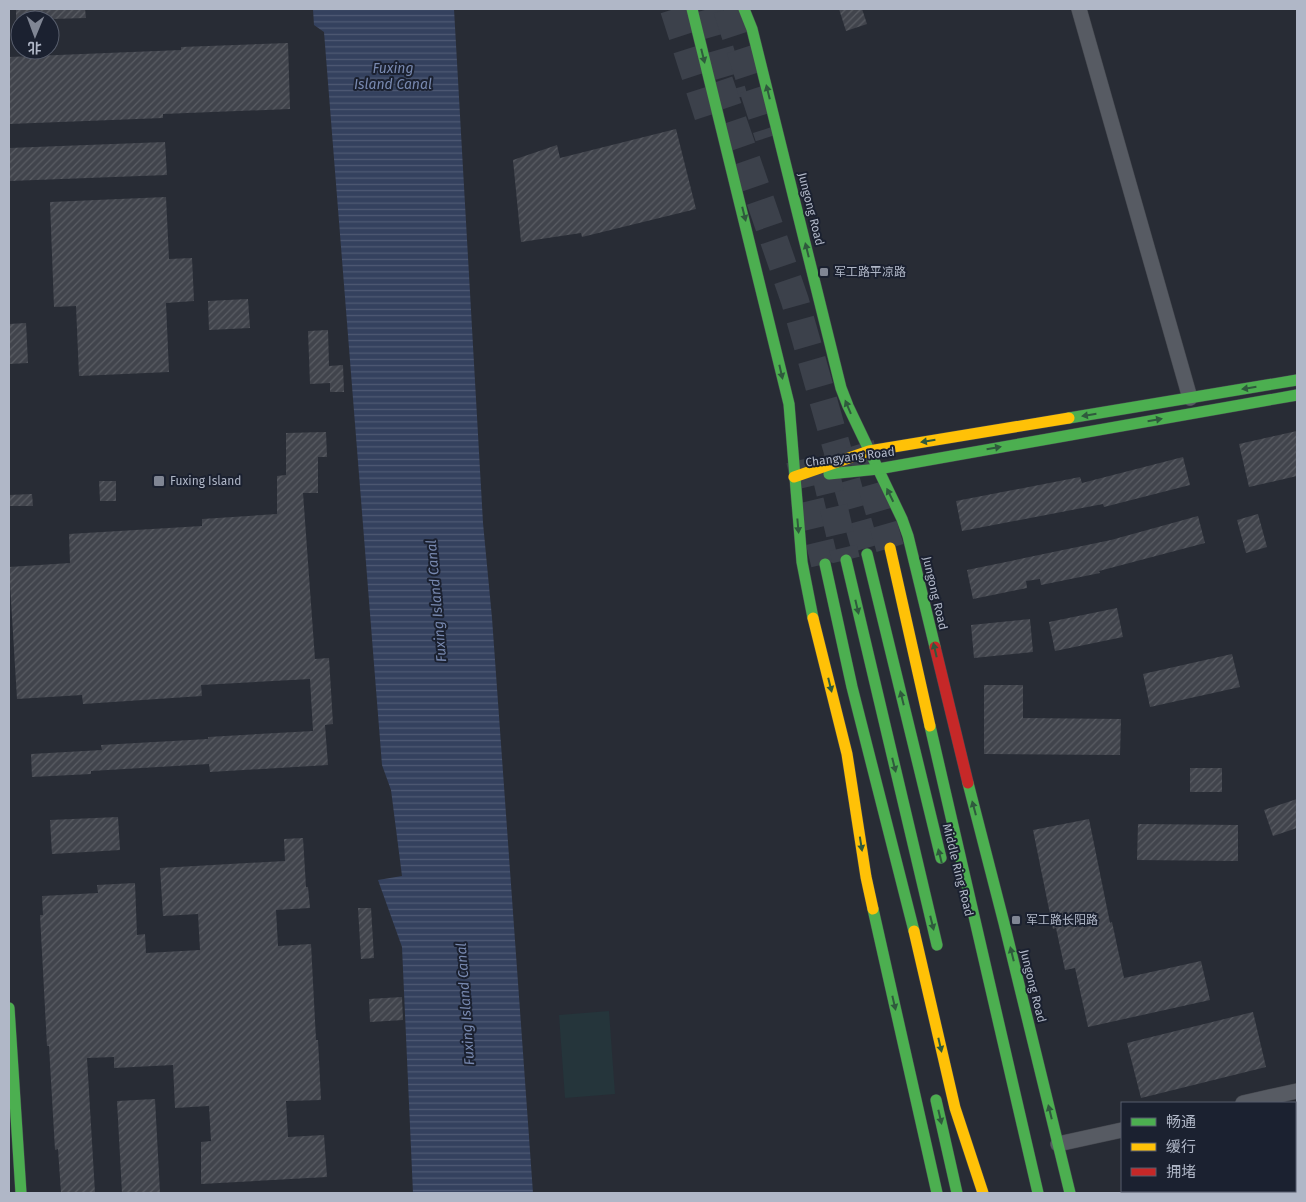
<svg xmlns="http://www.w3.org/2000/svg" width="1306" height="1202" font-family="'Fira Sans','Noto Sans SC',sans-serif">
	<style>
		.garden { fill: #25353b }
		.water { fill: url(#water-rules) }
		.building { fill: url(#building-hatch) }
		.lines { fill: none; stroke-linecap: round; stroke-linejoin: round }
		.highway-tunnel { stroke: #3c414b; stroke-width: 28; stroke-dasharray: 28 14; stroke-linecap: butt }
		.street-casing { stroke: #44474e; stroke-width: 16 }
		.fast-casing { stroke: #44474e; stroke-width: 12 }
		.slow-casing { stroke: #44474e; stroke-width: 12 }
		.jam-casing { stroke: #44474e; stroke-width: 12 }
		.street { stroke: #575b63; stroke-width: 15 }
		.fast { stroke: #4caf50; stroke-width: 11 }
		.slow { stroke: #ffc107; stroke-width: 11 }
		.jam { stroke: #c62828; stroke-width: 11 }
		.oneway { fill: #2f5a3d }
		.poi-dot { fill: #808694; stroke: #1b2130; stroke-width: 2 }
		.labels { text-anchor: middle; stroke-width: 4; stroke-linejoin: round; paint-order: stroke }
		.street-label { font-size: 12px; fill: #b0b7c7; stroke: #1b2130 }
		.poi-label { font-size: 12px; fill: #b0b7c7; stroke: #1b2130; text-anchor: start }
		.water-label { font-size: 14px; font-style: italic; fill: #7889b0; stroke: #1b2130 }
	</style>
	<defs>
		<pattern id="water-rules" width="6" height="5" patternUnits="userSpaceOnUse" patternTransform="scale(1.25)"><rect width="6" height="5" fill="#34415e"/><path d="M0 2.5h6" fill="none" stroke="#4f5a74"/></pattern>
		<pattern id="building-hatch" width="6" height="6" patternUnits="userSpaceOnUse" patternTransform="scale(1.25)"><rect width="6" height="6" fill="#41444c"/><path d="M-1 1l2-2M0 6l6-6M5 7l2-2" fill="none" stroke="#5a5d64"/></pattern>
	</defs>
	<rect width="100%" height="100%" fill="#282c35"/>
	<path class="garden" d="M609,1011L615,1094L565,1098L559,1015Z"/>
	<path class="water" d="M313,9H454L483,523L492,618L533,1193H413L402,947L378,880L402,876L391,790L382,765L324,32L314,25Z"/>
	<g class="building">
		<path d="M16,9H85L86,18L16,20Z"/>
		<path d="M839,9H862L867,24L846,31Z"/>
		<path d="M288,43L290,109L163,114V118L9,124V57L181,50V47Z"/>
		<path d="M676,129L696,209L582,237L581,233L521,242L513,160L557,145L560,158Z"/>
		<path d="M165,142L167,175L9,181V148Z"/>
		<path d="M166,197L169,259L192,258L194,301L166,303L169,372L79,376L76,306L54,307L50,202Z"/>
		<path d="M248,299L250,328L209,330L208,301Z"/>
		<path d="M26,323L28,363L9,364V324Z"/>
		<path d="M328,330L329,366L343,365L344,392H330V383L310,384L308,331Z"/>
		<path d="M1297,431V476L1249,487L1239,444Z"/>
		<path d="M326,432L327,457H318V493H303L315,659L329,658L333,724L325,725L328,765L210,772L209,764L91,771V774L32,777L31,754L102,750L101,745L208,739V737L313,731L310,679L201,685L202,696L83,704L82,695L17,699L9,567L70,563L69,534L202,526V519L277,514V476L286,475V433Z"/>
		<path d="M1183,457L1190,485L1104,507L1103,504L962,531L956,501L1080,477L1082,483Z"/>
		<path d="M99,481H116V501H100Z"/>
		<path d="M32,494L33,506H9V495Z"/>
		<path d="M1258,514L1267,547L1246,553L1237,520Z"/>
		<path d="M1198,516L1205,543L1099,571L1100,573L1041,585L1040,579L1026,581L1027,588L973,599L967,570L1111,540Z"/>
		<path d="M1117,608L1123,637L1055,651L1049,622Z"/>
		<path d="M1030,619L1033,652L974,658L971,625Z"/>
		<path d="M1232,654L1240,687L1150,707L1143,674Z"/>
		<path d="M984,685H1023V718L1121,719L1120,755L984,754Z"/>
		<rect x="1190" y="768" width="32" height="24"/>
		<path d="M1297,799V828L1273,836L1264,810Z"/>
		<path d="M118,817L120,850L52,854L50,820Z"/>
		<path d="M1089,819L1110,923L1112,922L1124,978L1201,961L1210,1000L1088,1027L1075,968L1065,970L1056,928L1053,929L1033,830Z"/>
		<path d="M1138,824L1238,825V861L1137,860Z"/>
		<path d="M303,838L306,887H308L310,908L276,910L278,946L311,944L316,1040H318L321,1100L286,1101L288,1137L324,1135L327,1177L201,1184V1142L211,1141L209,1106L175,1108L173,1065L114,1068V1057L87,1058L95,1193H61L58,1149L55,1150L49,1046H47L40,915H43L42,896L98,893L97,885L135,883L137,935L145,934L146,953L200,950L198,914L163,916L160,868L285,861L284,839Z"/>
		<path d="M358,908H371L374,958L361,959Z"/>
		<path d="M402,997L403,1020L370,1022L369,999Z"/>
		<path d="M1253,1012L1266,1067L1141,1098L1127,1043Z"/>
		<path d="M155,1099L160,1193H122L117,1101Z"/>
	</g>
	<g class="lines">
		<g class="highway-tunnel">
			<path d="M674,9L711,124"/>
			<path d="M708,9L734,99"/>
			<path d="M727,9L769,137"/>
			<path d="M719,81L795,301L867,554"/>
			<path d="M860,444L890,548"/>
			<path d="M800,460L825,564"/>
			<path d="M824,466L846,560"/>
		</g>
		<g class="street-casing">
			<g id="street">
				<path d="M1079,9L1190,398"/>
				<path d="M1243,1103L1297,1091"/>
				<path d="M1058,1144L1122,1130"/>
			</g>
		</g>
		<g class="fast-casing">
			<g id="fast">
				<path d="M692,9L789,404L802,562L813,618"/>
				<path d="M744,9L752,29L841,388L848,406L902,519L908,536L935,647"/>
				<path d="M1069,418L1297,380"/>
				<path d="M829,474L878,469L1297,395"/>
				<path d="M867,554L941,858"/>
				<path d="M846,560L937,945"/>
				<path d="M825,564L852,687L914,931"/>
				<path d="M930,726L1038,1193"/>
				<path d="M968,783L1004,923L1070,1193"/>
				<path d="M873,909L937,1193"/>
				<path d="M9,1008L21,1193"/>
				<path d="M936,1100L957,1193"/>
			</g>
		</g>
		<g class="slow-casing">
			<g id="slow">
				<path d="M794,477L869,451L1069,418"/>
				<path d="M890,548L930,726"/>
				<path d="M813,618L847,754L866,877L873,909"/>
				<path d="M914,931L955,1108L983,1193"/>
			</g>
		</g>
		<g class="jam-casing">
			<path id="jam" d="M935,647L968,783"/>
		</g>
		<use href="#street" class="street"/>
		<use href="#fast" class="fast"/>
		<use href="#slow" class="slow"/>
		<use href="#jam" class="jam"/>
	</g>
	<defs><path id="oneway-solid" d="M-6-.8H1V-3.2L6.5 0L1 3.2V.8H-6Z" transform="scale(1.25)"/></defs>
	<g class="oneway">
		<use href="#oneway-solid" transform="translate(703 56) rotate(76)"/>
		<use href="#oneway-solid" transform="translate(768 92) rotate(-104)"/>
		<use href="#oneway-solid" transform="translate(744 214) rotate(76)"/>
		<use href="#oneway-solid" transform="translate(807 250) rotate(-104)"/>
		<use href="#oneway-solid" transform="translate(781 372) rotate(77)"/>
		<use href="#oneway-solid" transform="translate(1249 388) rotate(171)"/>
		<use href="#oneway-solid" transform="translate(848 407) rotate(-113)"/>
		<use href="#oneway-solid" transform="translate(1089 415) rotate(171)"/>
		<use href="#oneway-solid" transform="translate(1155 420) rotate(-10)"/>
		<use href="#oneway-solid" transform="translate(928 441) rotate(171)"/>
		<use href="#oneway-solid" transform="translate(994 448) rotate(-10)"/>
		<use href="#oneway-solid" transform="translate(890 495) rotate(-116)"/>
		<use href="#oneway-solid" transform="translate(798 526) rotate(85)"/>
		<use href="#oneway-solid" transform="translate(857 607) rotate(77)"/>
		<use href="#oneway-solid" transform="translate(935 650) rotate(-103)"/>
		<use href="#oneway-solid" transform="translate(830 685) rotate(76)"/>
		<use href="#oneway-solid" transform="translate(902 698) rotate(-104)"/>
		<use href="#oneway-solid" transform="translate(894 765) rotate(76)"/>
		<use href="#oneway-solid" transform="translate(974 808) rotate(-105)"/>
		<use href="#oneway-solid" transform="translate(861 844) rotate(81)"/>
		<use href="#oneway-solid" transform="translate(940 856) rotate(-104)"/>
		<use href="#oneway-solid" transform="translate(932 923) rotate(76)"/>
		<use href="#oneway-solid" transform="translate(1012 954) rotate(-104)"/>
		<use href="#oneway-solid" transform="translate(894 1003) rotate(77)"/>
		<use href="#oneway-solid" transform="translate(940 1045) rotate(77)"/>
		<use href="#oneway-solid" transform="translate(1050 1112) rotate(-104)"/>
		<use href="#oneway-solid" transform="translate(940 1117) rotate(77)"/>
	</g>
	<g class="poi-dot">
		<rect x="819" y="267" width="10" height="10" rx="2.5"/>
		<rect x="153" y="475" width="12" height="12" rx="2.5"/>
		<rect x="1011" y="915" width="10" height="10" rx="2.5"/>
	</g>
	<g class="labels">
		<g class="street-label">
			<text transform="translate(811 209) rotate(76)" y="4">Jungong Road</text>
			<text transform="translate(850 457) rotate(-7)" y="4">Changyang Road</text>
			<text transform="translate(935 593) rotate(77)" y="4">Jungong Road</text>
			<text transform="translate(958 870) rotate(76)" y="4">Middle Ring Road</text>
			<text transform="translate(1033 986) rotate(76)" y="4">Jungong Road</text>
		</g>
		<g class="poi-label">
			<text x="834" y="276">军工路平凉路</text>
			<text x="170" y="485">Fuxing Island</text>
			<text x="1026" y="924">军工路长阳路</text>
		</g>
		<g class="water-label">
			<text x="393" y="73">Fuxing<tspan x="393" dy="16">Island Canal</tspan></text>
			<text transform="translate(436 601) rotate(-95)" y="5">Fuxing Island Canal</text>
			<text transform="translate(465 1004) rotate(-94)" y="5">Fuxing Island Canal</text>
		</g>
	</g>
	<rect width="1306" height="1202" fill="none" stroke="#b0b7c7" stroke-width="20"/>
	<rect x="1121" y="1102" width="175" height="90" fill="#1b2130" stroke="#575d6c"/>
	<rect x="1131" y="1118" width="25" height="8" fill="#4caf50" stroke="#575d6c"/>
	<text x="1166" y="1127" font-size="15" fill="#b0b7c7">畅通</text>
	<rect x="1131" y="1143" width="25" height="8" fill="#ffc107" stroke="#575d6c"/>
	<text x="1166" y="1152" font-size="15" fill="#b0b7c7">缓行</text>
	<rect x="1131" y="1168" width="25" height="8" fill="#c62828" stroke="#575d6c"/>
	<text x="1166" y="1177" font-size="15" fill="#b0b7c7">拥堵</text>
	<g transform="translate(35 35) rotate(181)"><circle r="24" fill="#1b2130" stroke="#575d6c"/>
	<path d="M0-4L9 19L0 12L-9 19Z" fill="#808694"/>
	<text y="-8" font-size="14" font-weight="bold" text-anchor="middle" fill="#b0b7c7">北</text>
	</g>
</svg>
